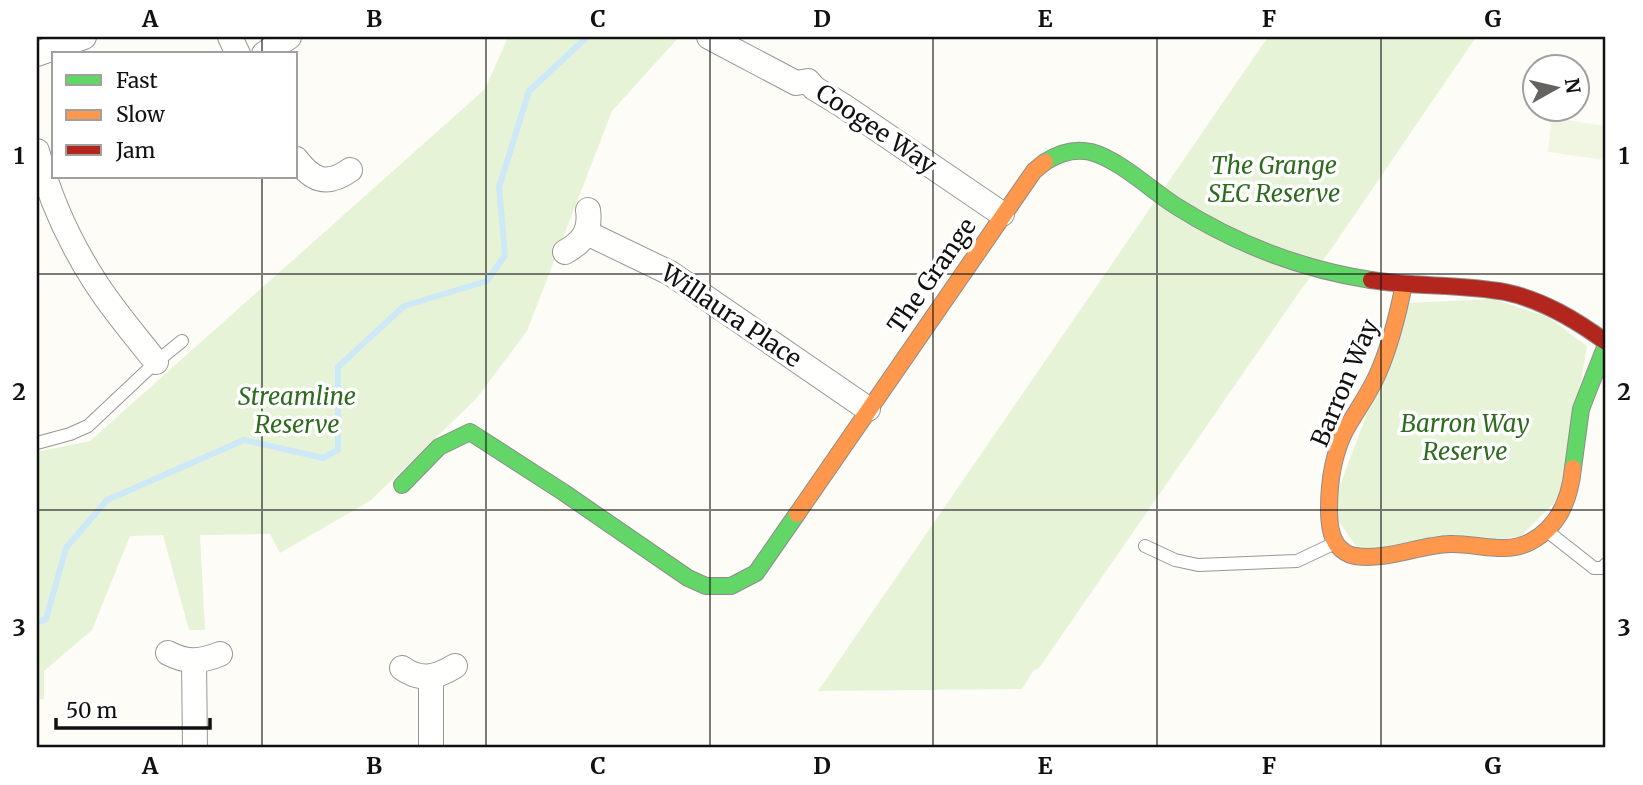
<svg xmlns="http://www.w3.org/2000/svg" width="1643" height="785" font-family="Merriweather,serif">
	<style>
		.green { fill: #e7f3d7 }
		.pitch { fill: #f0f6e1 }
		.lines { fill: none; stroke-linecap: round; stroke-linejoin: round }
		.stream { stroke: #cde8f7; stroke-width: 6 }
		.lane-casing { stroke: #979795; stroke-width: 14 }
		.street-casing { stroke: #979795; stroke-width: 26 }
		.fast-casing { stroke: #8e8d8b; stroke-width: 18 }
		.slow-casing { stroke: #8e8d8b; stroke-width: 18 }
		.jam-casing { stroke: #8e8d8b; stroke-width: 18 }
		.lane { stroke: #fffffe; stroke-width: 12 }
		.street { stroke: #fffffe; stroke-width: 24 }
		.fast { stroke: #63d668; stroke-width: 16 }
		.slow { stroke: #ff974d; stroke-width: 16 }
		.jam { stroke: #b3261e; stroke-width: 16 }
		.grid { fill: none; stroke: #111; stroke-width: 2; stroke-opacity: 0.55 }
		.labels { text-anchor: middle; stroke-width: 7; stroke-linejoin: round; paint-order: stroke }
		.street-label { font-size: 24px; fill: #111; stroke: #fff }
		.park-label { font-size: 24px; font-style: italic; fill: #2f6b1f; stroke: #fff }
		.neatline { fill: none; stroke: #111; stroke-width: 2.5 }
		.grid-label { font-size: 23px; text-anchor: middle; font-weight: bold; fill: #111 }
	</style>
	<rect width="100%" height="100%" fill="#fdfcf7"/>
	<g class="green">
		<path d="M508,37H679L612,111L527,331L476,399L370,501L280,553L270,534L200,535L205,630H189L163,535L130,536L92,630L44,671V699H37V452L90,441L485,89Z"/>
		<path d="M1268,37H1476L1332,248L1300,291L1039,668L1033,671L1022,689L818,691Z"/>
		<path d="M1493,299L1548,317L1587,346L1561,496L1520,537L1359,550L1337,519V493L1409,303Z"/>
	</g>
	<path class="pitch" d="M1552,118L1606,126V160L1548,152Z"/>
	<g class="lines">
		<path class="stream" d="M37,623L46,619L66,548L107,500L244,440L323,458L338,450V367L404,306L487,281L505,255L499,187L529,91L587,37"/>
		<g class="lane-casing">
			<g id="lane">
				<path d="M37,443L70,434L88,426L156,362L182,341"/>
				<path d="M1547,531L1594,568H1602L1606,564"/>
				<path d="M1145,546L1175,560L1198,565L1297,561L1333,544"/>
			</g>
		</g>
		<g class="street-casing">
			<g id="street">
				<path d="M230,37L238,54"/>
				<path d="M709,37L796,83L808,81L814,88L842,105L1002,214"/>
				<path d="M37,54L84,37"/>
				<path d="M264,54L289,37"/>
				<path d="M37,151C49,196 69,241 94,280C112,309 135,335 156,362"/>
				<path d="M296,159C312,180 326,187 350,170"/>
				<path d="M587,233L670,273L868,409"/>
				<path d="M565,252C583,242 591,231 588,210"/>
				<path d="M168,653C187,663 200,662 220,654"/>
				<path d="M194,661L195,748"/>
				<path d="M402,668C420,681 436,678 455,666"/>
				<path d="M431,677V748"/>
			</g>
		</g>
		<g class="fast-casing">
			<g id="fast">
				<path d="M1045,162C1059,153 1074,148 1091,152C1120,160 1151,190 1176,206C1236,244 1300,269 1371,280"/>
				<path d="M1573,468L1581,409L1606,345"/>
				<path d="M402,485L439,447L470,432L563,492L688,578L706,586H731L756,573L797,514"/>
			</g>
		</g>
		<g class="slow-casing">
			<g id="slow">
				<path d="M1404,284C1398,314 1391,343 1379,371C1370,393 1356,411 1345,431C1333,455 1329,483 1329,509C1329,521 1330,535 1337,545C1342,551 1348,555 1355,556C1386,561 1419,545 1450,544C1476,543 1505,555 1530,542C1559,527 1570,499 1573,468"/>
				<path d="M797,514L1034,171L1045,162"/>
			</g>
		</g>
		<g class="jam-casing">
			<path id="jam" d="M1371,280C1415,287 1461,284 1505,292C1543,300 1576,320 1606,342"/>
		</g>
		<use href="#lane" class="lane"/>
		<use href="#street" class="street"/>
		<use href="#fast" class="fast"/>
		<use href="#slow" class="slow"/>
		<use href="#jam" class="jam"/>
	</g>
	<path class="grid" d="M262,37V54M486,37V748M710,37V748M933,37V748M1157,37V748M1381,37V748M262,177V748M37,274H1606M37,510H1606"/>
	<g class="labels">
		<g class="street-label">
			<text transform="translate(876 129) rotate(34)" y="8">Coogee Way</text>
			<text transform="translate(932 276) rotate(-55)" y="8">The Grange</text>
			<text transform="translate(731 316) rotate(34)" y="8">Willaura Place</text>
			<text transform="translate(1345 383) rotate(-67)" y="8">Barron Way</text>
		</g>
		<g class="park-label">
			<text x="1274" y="174">The Grange<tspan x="1274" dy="28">SEC Reserve</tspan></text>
			<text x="297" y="405">Streamline<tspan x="297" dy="28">Reserve</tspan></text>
			<text x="1465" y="432">Barron Way<tspan x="1465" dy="28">Reserve</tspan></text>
		</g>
	</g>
	<rect width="1643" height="785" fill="none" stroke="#ffffff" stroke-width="77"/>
	<rect x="52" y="52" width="245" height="126" fill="#ffffff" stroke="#a0a0a0" stroke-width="2"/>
	<rect x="66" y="75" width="35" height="10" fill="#63d668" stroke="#a0a0a0" stroke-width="2"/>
	<text x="116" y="88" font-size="21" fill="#111111">Fast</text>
	<rect x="66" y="110" width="35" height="10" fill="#ff974d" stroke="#a0a0a0" stroke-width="2"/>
	<text x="116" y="122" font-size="21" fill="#111111">Slow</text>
	<rect x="66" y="145" width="35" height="10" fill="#b3261e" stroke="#a0a0a0" stroke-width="2"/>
	<text x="116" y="158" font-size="21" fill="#111111">Jam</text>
	<g transform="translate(1556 88) rotate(82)"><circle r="33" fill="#ffffff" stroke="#a0a0a0" stroke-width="2"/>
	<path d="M0-5L12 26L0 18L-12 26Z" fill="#646362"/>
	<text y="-10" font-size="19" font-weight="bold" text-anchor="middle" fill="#111111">N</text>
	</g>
	<path d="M56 718v10h154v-10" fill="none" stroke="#111111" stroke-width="3.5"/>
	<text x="66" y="718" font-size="21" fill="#111111" stroke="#ffffff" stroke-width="5" paint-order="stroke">50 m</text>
	<rect x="38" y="38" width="1566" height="708" class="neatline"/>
	<g class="grid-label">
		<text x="150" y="27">A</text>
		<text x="374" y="27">B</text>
		<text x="598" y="27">C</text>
		<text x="822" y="27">D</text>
		<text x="1045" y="27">E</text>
		<text x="1269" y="27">F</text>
		<text x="1493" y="27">G</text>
		<text x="19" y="164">1</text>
		<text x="1624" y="164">1</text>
		<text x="19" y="400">2</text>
		<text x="1624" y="400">2</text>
		<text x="19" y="636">3</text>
		<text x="1624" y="636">3</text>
		<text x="150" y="774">A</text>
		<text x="374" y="774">B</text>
		<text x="598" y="774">C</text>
		<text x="822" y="774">D</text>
		<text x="1045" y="774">E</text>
		<text x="1269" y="774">F</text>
		<text x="1493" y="774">G</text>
	</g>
</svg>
